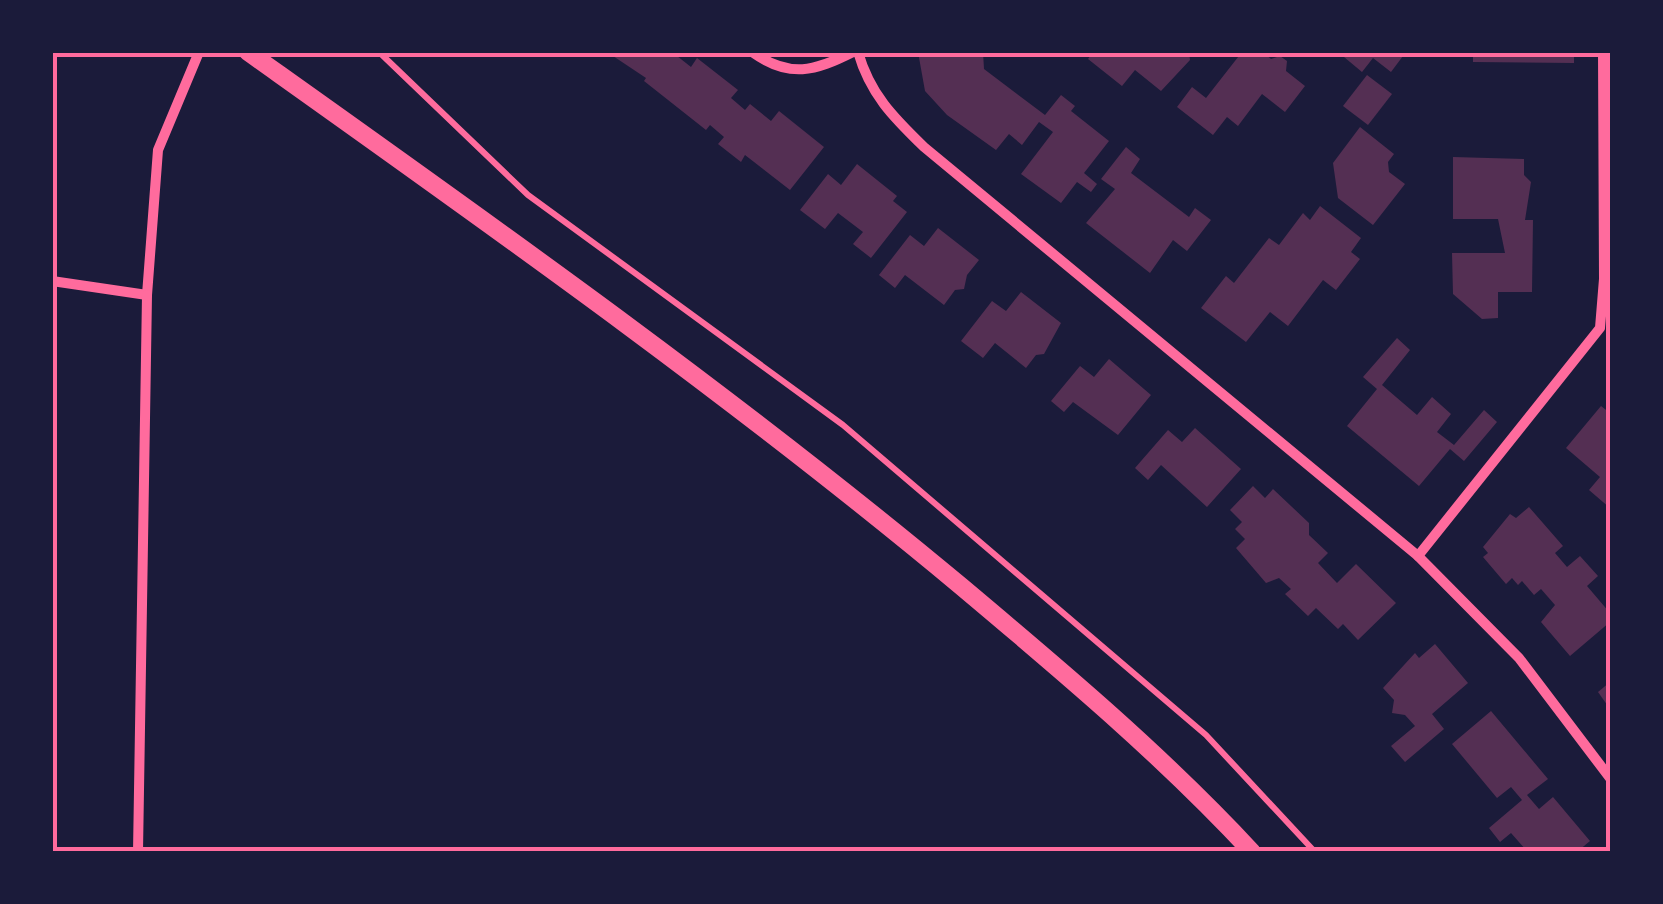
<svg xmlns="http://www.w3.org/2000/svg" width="1663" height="904" font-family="Inter,sans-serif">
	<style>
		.building { fill: #542f53 }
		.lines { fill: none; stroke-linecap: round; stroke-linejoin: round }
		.path { stroke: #ff6b9d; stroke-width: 6 }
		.minor { stroke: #ff6b9d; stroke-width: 10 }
		.tertiary { stroke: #ff6b9d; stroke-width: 18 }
		.neatline { fill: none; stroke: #ff6b9d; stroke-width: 4 }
	</style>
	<rect width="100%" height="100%" fill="#1b1b3a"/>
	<g class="building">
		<path d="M607,52H672L691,67L697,58L738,90L731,98L745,110L750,104L771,121L779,111L824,147L790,190L745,155L741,162L718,144L724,137L710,125L706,130L644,81L646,78Z"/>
		<path d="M918,52H983L984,69L1045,115L1061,95L1075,106L1071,111L1109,141L1084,173L1097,184L1091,192L1077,182L1061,203L1021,174L1053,132L1039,122L1022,145L1009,134L996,150L947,115L925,91Z"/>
		<path d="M1093,52H1189L1190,60L1161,91L1135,70L1122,86L1088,59Z"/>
		<path d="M1242,52H1263L1271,59L1280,56L1287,61L1286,71L1305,86L1285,112L1262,94L1238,126L1227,117L1213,135L1177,107L1192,87L1206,98Z"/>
		<path d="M1338,52H1406L1391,72L1373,58L1362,72Z"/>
		<path d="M1473,52H1574V63L1473,62Z"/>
		<path d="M1367,75L1392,94L1368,125L1343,106Z"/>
		<path d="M1360,127L1394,154L1388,162L1389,172L1405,184L1373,225L1338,198L1333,163Z"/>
		<path d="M1126,147L1140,159L1131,173L1189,217L1195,208L1211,220L1187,251L1173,240L1150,273L1086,223L1115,189L1101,179Z"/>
		<path d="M1453,157L1524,159V175L1531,182L1525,220H1533L1532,292H1498V318L1482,319L1453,294L1452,253H1505L1498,219H1453Z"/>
		<path d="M857,164L897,196L893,201L907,212L871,258L853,244L863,232L838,213L825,229L800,210L828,174L841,185Z"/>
		<path d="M1320,206L1361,238L1351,252L1360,259L1336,290L1323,280L1288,326L1270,312L1246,342L1201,308L1226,276L1234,283L1269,238L1279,245L1303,213L1310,220Z"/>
		<path d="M938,228L979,260L967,275L964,289L955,290L944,305L905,275L895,288L879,275L910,235L924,246Z"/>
		<path d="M1021,292L1061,323L1044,354L1036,355L1026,368L995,343L983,358L961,341L992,301L1006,311Z"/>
		<path d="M1397,338L1410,350L1382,385L1417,415L1432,397L1451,414L1437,432L1454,445L1484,410L1497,422L1464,461L1450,449L1419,486L1347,426L1377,389L1363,377Z"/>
		<path d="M1109,359L1151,395L1118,435L1073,402L1064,412L1051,401L1080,366L1094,377Z"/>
		<path d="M1601,406L1610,413V508L1589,490L1600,477L1566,448Z"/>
		<path d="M1195,428L1241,469L1207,507L1161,465L1148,480L1135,468L1168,430L1182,442Z"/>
		<path d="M1253,486L1265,498L1273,489L1309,523V535L1328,553L1318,563L1337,583L1356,564L1396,603L1358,640L1343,624L1338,629L1316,608L1308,616L1285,594L1291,589L1279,578L1266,583L1236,548L1245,539L1235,529L1242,522L1230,510Z"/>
		<path d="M1529,507L1563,546L1555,553L1567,567L1580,556L1598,576L1587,586L1610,613V622L1570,656L1541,622L1555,605L1541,589L1534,595L1522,581L1518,585L1512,578L1506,584L1483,557L1488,553L1483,547L1510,514L1516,518Z"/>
		<path d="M1435,644L1468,683L1432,714L1444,729L1405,762L1391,746L1415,726L1405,715L1392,713L1394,700L1383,688L1415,653L1419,658Z"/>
		<path d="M1610,682V709L1598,692Z"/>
		<path d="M1491,711L1548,779L1527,795L1539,809L1553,797L1590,841L1578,851H1527L1511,833L1500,842L1489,828L1522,800L1511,787L1497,798L1452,744Z"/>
	</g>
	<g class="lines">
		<path class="path" d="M379,52L528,195L843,425L1206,735L1315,852"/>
		<g class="minor">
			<path d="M752,52C790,79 815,71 853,52"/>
			<path d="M858,52C870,94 893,117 924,147L1418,556L1519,658L1610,778"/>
			<path d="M52,281L147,295L158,150L199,52"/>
			<path d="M1418,556L1600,328L1604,279L1603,52"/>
			<path d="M138,852L147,295"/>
		</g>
		<path class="tertiary" d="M248,52C491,225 733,396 962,587C1062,671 1163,756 1252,852"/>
	</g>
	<rect width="1663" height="904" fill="none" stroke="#1b1b3a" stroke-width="110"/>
	<rect x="55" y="55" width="1553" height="794" class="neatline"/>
</svg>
